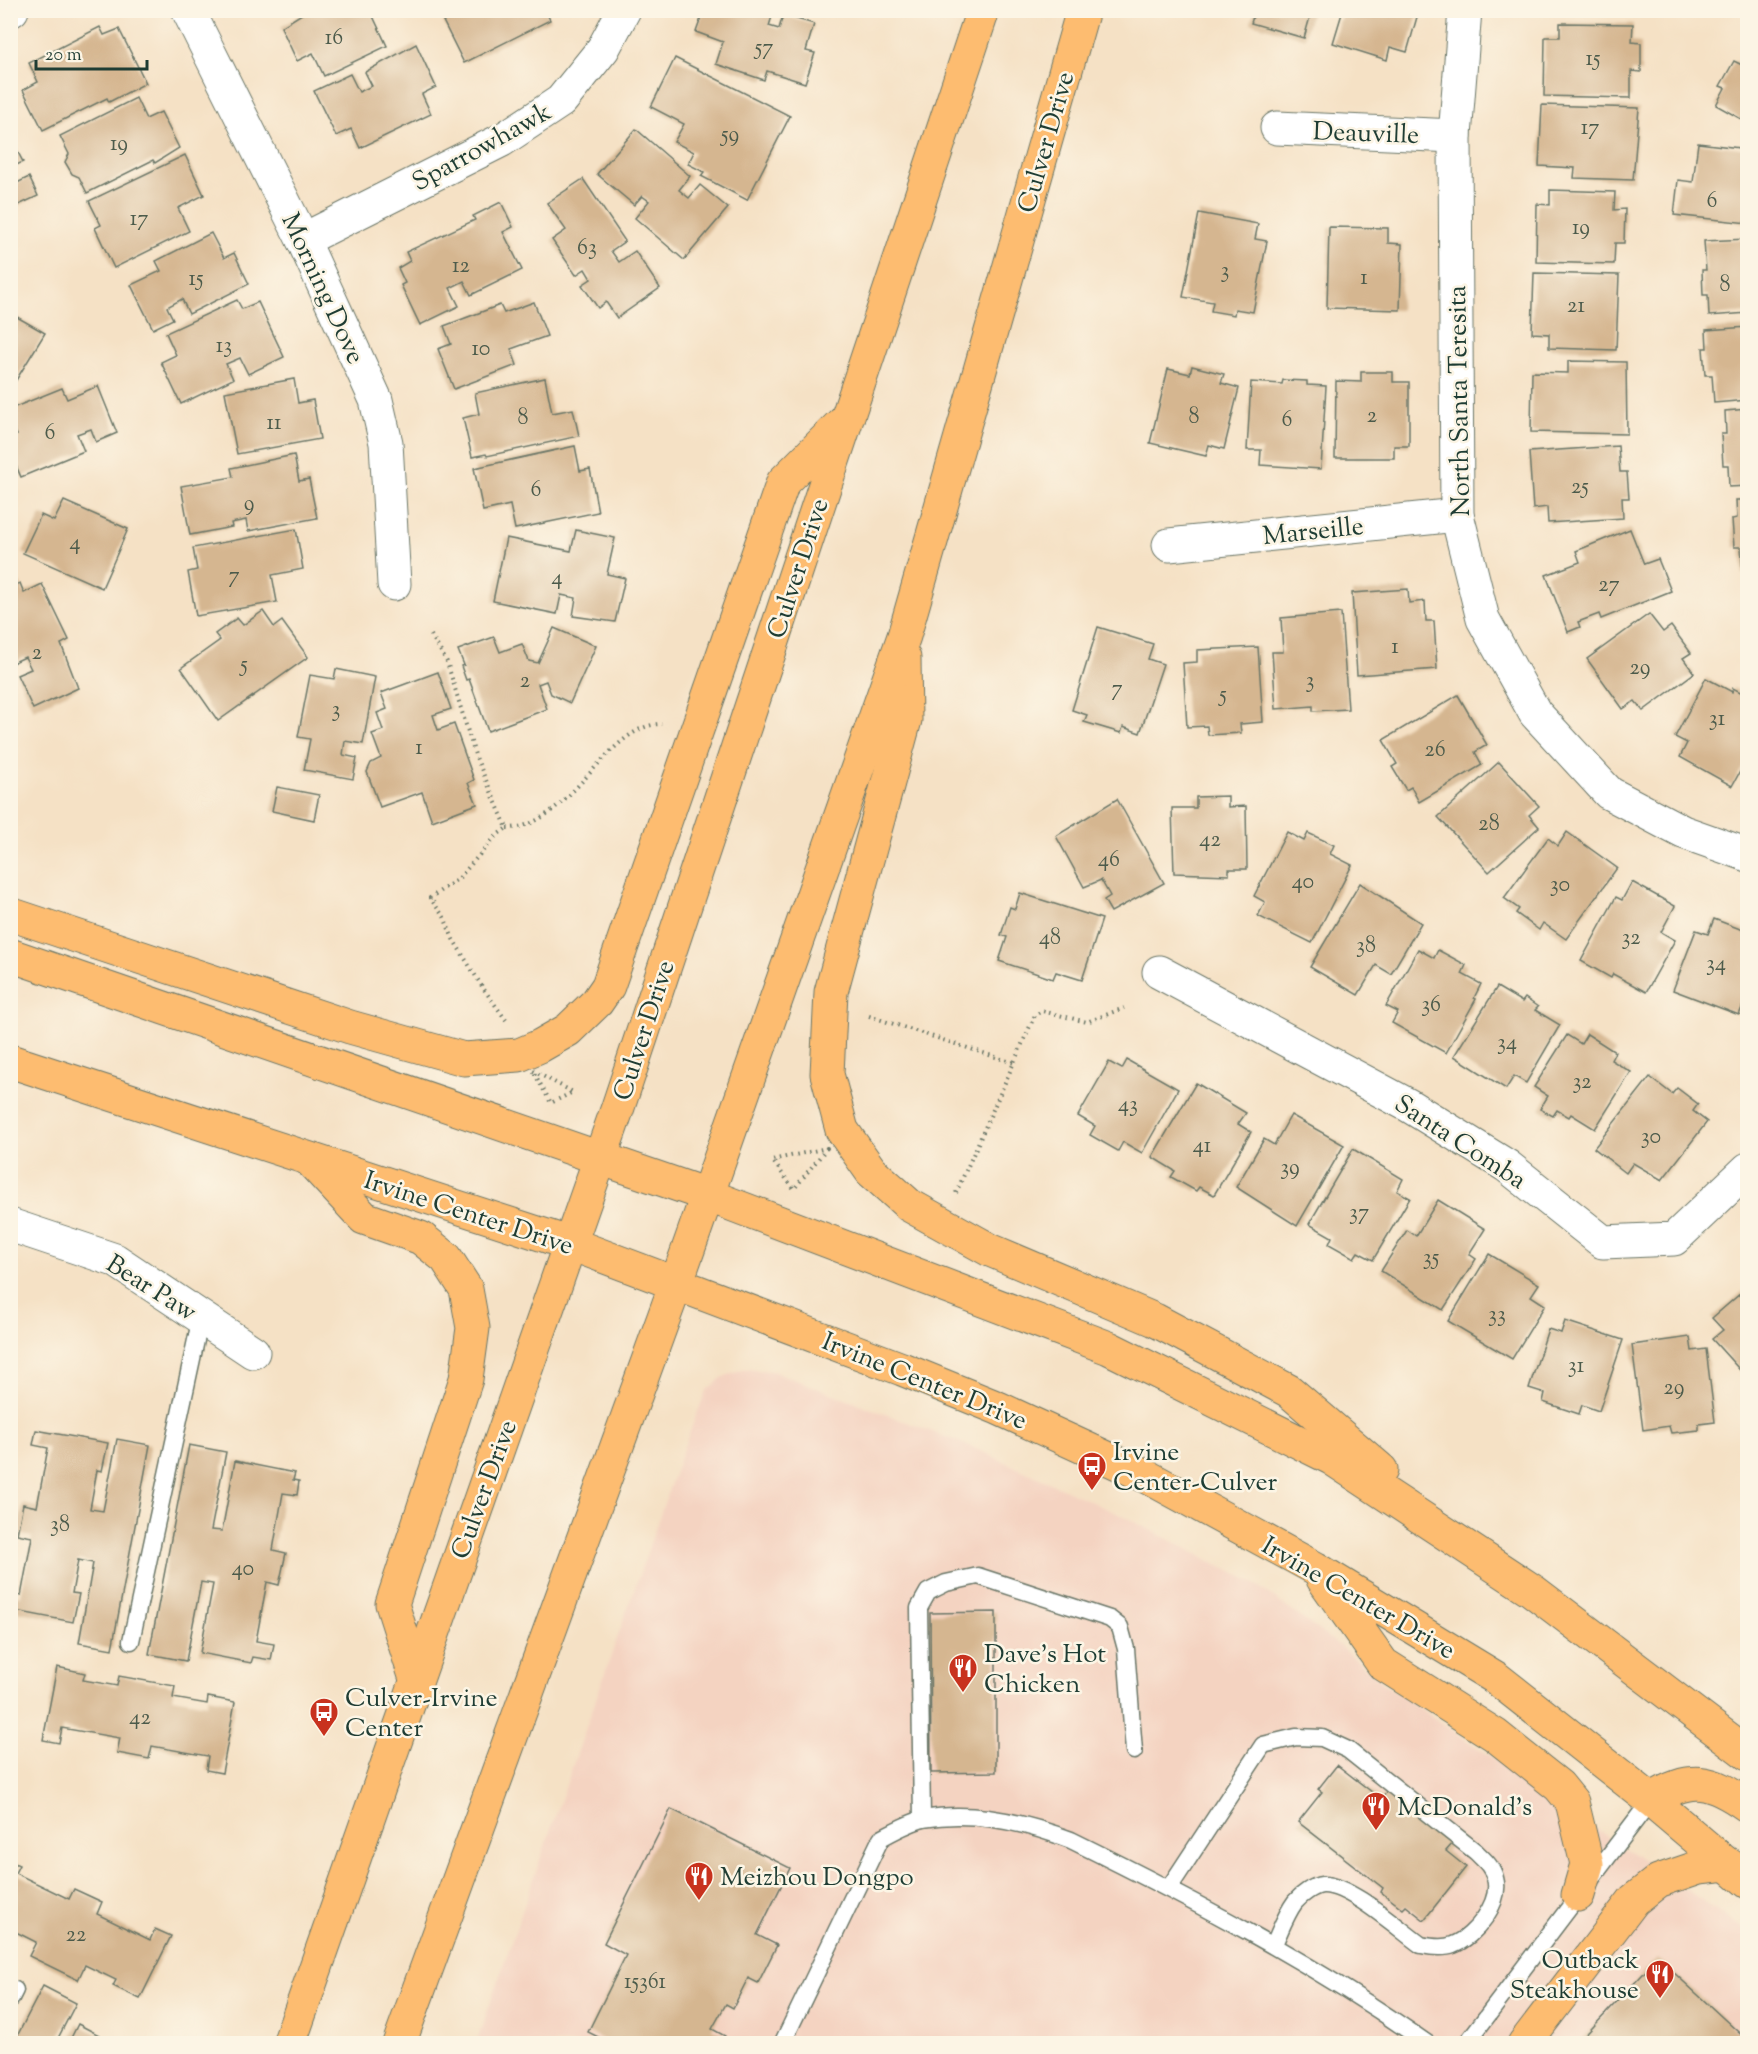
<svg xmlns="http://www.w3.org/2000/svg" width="1758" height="2054" font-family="'Sorts Mill Goudy',serif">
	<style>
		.built { fill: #f4d3c1 }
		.building { fill: #d5b690 }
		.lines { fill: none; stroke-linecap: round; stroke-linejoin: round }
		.service-casing { stroke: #6a7667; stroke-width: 19 }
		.minor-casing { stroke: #6a7667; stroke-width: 35 }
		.primary-casing { stroke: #6a7667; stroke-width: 35 }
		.path { stroke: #6a7667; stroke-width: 4; stroke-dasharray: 1.5 4.5; stroke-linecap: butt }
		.service { stroke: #fff; stroke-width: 16 }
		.minor { stroke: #fff; stroke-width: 33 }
		.primary { stroke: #fdbc70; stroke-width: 33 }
		.labels { text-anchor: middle; stroke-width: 5; stroke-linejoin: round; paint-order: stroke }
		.number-label { font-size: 22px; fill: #4c5b4b }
		.street-label { font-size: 26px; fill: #1f3d34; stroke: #fcf5e5 }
		.poi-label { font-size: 26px; fill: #1f3d34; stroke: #fcf5e5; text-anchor: start }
	</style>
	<rect width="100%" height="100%" fill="#fcf5e5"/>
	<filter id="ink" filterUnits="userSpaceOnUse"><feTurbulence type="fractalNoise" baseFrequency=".0167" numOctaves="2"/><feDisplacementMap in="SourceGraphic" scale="12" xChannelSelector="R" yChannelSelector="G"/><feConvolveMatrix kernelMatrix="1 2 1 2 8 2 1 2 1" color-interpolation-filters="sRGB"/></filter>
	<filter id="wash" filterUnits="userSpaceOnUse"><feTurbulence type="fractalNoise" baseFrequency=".008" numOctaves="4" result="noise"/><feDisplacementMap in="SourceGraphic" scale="24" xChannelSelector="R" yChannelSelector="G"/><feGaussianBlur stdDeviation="1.35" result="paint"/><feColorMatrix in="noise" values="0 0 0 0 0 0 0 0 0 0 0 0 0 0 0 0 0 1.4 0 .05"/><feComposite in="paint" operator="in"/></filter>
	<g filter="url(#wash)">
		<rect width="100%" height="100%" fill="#f5e1c5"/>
		<path class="built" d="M745,1369L772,1371L972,1447L1129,1519L1255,1584L1341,1647L1384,1684L1747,1931V2043L476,2044L682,1452L706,1391L723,1377Z"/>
		<g id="blocks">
			<g class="building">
				<path d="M308,10H370L387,46L324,76L313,53L297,61L281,27Z"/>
				<path d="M464,10H545L550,20L464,63L443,21Z"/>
				<path d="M704,10H774L769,26L779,29L783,15L814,24L806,51L815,53L805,83L767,71L764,80L716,64L723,42L696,32Z"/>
				<path d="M1255,10H1312L1304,38L1251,23Z"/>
				<path d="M1343,10H1419L1407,52L1390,47L1387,60L1333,43Z"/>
				<path d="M1560,23L1633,24L1632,42L1641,43V72L1631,71V98L1544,96L1545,37H1560Z"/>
				<path d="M100,27L104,35L119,29L146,83L109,102L107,98L43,130L23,90L38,82L29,63Z"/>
				<path d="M416,44L436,87L422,94L431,114L360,148L351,129L336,136L314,91L350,74L359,92L372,86L365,72Z"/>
				<path d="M1748,56V123L1716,105L1725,88L1720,86L1734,61L1742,65Z"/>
				<path d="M675,58L790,116L747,200L701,176L704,172L688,164L694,152L674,142L684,124L651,107Z"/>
				<path d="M136,98L146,119L161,112L179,148L155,163L153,160L87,193L79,177L72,174L65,162L69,154L60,136Z"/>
				<path d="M1542,105L1639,108L1633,180L1574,178L1575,168L1539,166Z"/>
				<path d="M636,129L690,176L679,190L689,198L700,185L728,208L684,260L635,218L649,201L642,196L634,205L597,174Z"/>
				<path d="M10,137L23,162L10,168Z"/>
				<path d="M1698,143L1748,149V223L1674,215L1678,180L1693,182Z"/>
				<path d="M185,155L204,195L178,208L189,231L114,268L95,228L101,225L89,201Z"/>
				<path d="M10,174L15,184L29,177L38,196L10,209Z"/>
				<path d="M583,179L625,241L611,251L619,262L635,251L660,288L617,318L606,302L598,308L582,285L591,279L585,269L576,275L552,240L566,230L547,203Z"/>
				<path d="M1550,190L1615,192L1614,210L1625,209L1624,243H1615L1614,264L1536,262L1537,204L1550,205Z"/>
				<path d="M501,202L513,227L503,232L522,270L471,295L464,281L450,288L459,306L420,325L401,285L405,283L398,268L410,261L406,252L475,220L473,216Z"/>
				<path d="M1199,213L1258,224L1255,239L1267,241L1253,312L1235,309L1234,315L1211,311L1213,302L1183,297Z"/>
				<path d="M1329,227L1388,228V243L1402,244L1400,310L1327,308Z"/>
				<path d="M211,233L224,258L234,253L249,284L189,314L182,299L167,307L173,319L153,329L131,285L161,271L156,261Z"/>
				<path d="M1748,239V313L1709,316L1708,295H1703L1702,270H1706L1704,241Z"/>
				<path d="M1534,273L1619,275L1616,350L1549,348V334L1532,333Z"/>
				<path d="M237,300L242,309L258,302L284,357L248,374L240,358L226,364L233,379L181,404L161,362L176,355L166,333Z"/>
				<path d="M534,302L547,336L511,349L517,365L454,389L438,349L451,344L444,326L500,305L504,313Z"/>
				<path d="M10,313L45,333L10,390Z"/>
				<path d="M1748,327V400L1714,403L1712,375H1705L1703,348H1707L1706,330Z"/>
				<path d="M1568,361L1626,362L1627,434L1531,432L1532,372L1568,373Z"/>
				<path d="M1192,366L1224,374L1221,383L1239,388L1224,449L1209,445L1206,456L1150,443L1168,369L1190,374Z"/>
				<path d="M1361,372H1393V382H1409V446H1394V458H1335L1336,381L1361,382Z"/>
				<path d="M545,378L552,413L573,409L579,436L487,456L486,454L472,457L463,418L479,414L475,393Z"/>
				<path d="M294,379L298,403L313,400L320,439L237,454L225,392Z"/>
				<path d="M1283,380L1307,381V385L1326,386L1321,469L1260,465L1261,450H1247L1251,382L1282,384Z"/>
				<path d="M98,386L117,433L96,442L91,429L77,434L84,451L21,477L10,452V437L17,435L10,420V409L62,388L67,399Z"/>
				<path d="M1748,409V486L1729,487L1728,465H1723L1721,434H1726L1725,411Z"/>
				<path d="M575,446L580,471L590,469L598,512L515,529L510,505L483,511L474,468Z"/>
				<path d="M1618,446L1620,472H1627L1629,498H1622L1623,518L1548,523L1547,507L1533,509L1529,452Z"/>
				<path d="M294,455L299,481L309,479L317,518L248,531L246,520L231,523L232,527L190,535L181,486L233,477L231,468Z"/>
				<path d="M1736,500H1748V574H1743L1741,547H1734L1732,519L1737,518Z"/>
				<path d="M64,501L128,529L102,588L23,553L41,515L54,521Z"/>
				<path d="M296,529L303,569L272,575L277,602L196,616L188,572L197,570L193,548Z"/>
				<path d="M1630,529L1644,564L1658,559L1671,591L1601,619L1599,614L1578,622L1580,627L1568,632L1546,575L1580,562L1576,551Z"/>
				<path d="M576,530L615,538L607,574L625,578L615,622L573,616L576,598L561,595L557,614L493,601L506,538L571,551Z"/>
				<path d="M20,583L24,593L42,584L69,640L61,644L78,688L33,709L17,675L31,669L25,657L10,664V587Z"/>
				<path d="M1408,589L1409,603L1425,601L1426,621H1434L1437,669L1357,675L1352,593Z"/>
				<path d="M263,611L274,627L282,621L308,657L218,721L181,668L220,640L215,634L237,618L243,625Z"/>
				<path d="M1341,613L1348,709L1313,711V706L1276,709L1272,652H1283L1281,618Z"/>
				<path d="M1649,614L1663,632L1671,626L1691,653L1683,658L1694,673L1643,711L1635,701L1623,709L1587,659Z"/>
				<path d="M1098,627L1153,644L1148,659L1163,664L1140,733L1123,727L1121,733L1084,722L1087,715L1072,710Z"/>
				<path d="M554,628L596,646L570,703L551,694L546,681L538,684L547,709L488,731L469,679L466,680L461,666L464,665L458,650L494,637L500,652L522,644L529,661L538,663Z"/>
				<path d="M1258,647L1263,722L1240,724L1241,733L1208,735L1207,726L1187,727L1183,663L1197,662V650Z"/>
				<path d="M336,669L375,677L363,744L345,741L343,755L357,758L353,779L304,770L310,739L298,737L310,675L334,679Z"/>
				<path d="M438,672L451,709L433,715L438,730L454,724L474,780L468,783L477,804L432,821L422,792L380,807L367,772L371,763L381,758L372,734L383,730L377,713L387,709L381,693Z"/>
				<path d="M1706,678L1732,692L1733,688L1748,696V757L1732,786L1680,757L1687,743L1675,737Z"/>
				<path d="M1458,695L1487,745L1475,752L1482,765L1419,802L1411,787L1406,790L1392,767L1397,764L1383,740Z"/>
				<path d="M1499,762L1539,806L1529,815L1539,827L1489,872L1438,817Z"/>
				<path d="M277,787L319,795L314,820L272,811Z"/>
				<path d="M1228,796V807L1246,806L1247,869H1229V875L1174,873L1172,808H1196V797Z"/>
				<path d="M1117,799L1164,883L1111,912L1104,900L1110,896L1101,880L1084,887L1056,836Z"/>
				<path d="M1287,832L1304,841L1308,833L1334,845L1330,854L1352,865L1312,943L1258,916L1265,902L1254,896Z"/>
				<path d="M1567,832L1617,868L1566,939L1543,923L1539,930L1516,913L1519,909L1504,898L1548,838L1558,846Z"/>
				<path d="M1632,882L1675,906L1661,932L1675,940L1646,992L1613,974L1611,978L1581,961L1616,897L1622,900Z"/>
				<path d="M1360,883L1421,923L1391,974L1376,965L1358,995L1310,967Z"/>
				<path d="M1020,893L1102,919L1082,980L1056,972L1053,979L999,961L1007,937L1001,935L1010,907L1015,909Z"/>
				<path d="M1714,919L1748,932V993L1739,1015L1673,990L1696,930L1708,934Z"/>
				<path d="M1418,949L1434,958L1438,950L1466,965L1462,974L1481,984L1474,998L1476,999L1446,1053L1392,1023L1398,1012L1386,1006Z"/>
				<path d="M1497,987L1522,1002L1525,998L1538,1007L1535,1010L1560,1025L1526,1083L1514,1076L1506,1089L1454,1056Z"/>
				<path d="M1587,1034L1615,1052L1611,1060L1631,1072L1595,1129L1571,1114L1569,1117L1557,1110L1553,1116L1540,1109L1548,1096L1534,1087L1567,1035L1581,1044Z"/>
				<path d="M1127,1060L1178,1089L1142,1153L1123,1142L1118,1151L1090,1135L1095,1126L1078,1116L1109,1062L1122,1069Z"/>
				<path d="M1650,1077L1672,1094L1677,1088L1698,1104L1693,1111L1707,1122L1662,1180L1633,1163L1626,1173L1594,1148Z"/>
				<path d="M1196,1083L1246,1113L1238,1124L1251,1132L1214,1195L1199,1187L1196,1191L1171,1177L1175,1171L1152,1157Z"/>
				<path d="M1291,1115L1344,1145L1297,1226L1236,1187L1264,1139L1274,1145Z"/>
				<path d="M1353,1149L1403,1179L1397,1191L1410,1198L1373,1260L1358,1252L1354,1258L1329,1244L1332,1237L1309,1224Z"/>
				<path d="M1438,1200L1485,1229L1469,1254L1476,1259L1443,1310L1381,1271L1407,1230L1416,1236Z"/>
				<path d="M1489,1254L1539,1284L1531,1296L1545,1305L1512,1359L1448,1321Z"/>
				<path d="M1748,1287V1379L1712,1339L1723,1330L1712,1318Z"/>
				<path d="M1565,1321L1623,1340L1599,1411L1582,1405L1579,1414L1543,1402L1545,1393L1529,1388L1548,1329L1561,1333Z"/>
				<path d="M1690,1337L1692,1351L1706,1349L1715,1422L1699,1424V1430L1671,1433L1669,1426L1643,1430L1632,1345Z"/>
				<path d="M36,1430L108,1443L102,1471L97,1470L90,1509L103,1511L117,1439L150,1445L112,1649L79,1643L93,1563L78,1560L72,1593L79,1594L73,1622L10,1610V1594L21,1596L32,1537L17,1534L23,1504L37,1507L48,1448L33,1445Z"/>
				<path d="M189,1445L226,1452L211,1530L222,1531L235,1461L295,1473L293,1480L299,1481L297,1495L283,1493L273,1550L286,1553L279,1585L267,1582L256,1641L274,1644L271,1660L253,1657L251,1663L200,1653L213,1584L201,1582L186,1661L149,1654Z"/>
				<path d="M996,1612V1772L931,1773L930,1613Z"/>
				<path d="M57,1667L85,1673L83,1680L117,1686L119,1676L175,1686L173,1698L207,1704L208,1697L235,1702L222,1773L206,1770L208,1756L152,1746L149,1759L117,1753L120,1738L62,1728L59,1743L43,1740Z"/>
				<path d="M1337,1765L1381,1799L1387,1791L1453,1843L1446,1851L1466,1867L1424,1920L1406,1906L1403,1909L1381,1892L1383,1888L1298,1822L1322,1792L1318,1789Z"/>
				<path d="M671,1809L790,1868L757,1935L777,1945L758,1983L748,1978L733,2008L726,2004L712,2029L725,2036L721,2044H612L588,2032L626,1955L604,1943Z"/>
				<path d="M10,1861L19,1865L15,1873L69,1899L74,1889L102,1902L97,1914L150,1940L155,1929L171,1936L140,1999L113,1986L116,1980L85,1965L78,1980L29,1956L36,1942L10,1929Z"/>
				<path d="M1658,1958L1748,2041V2044H1577Z"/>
				<path d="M43,1986L76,2003L55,2044H13Z"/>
				<path d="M78,2024L116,2044H68Z"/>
			</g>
		</g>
	</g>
	<g filter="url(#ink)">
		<use href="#blocks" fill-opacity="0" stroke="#6a7667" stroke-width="1.5"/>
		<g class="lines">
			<g class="service-casing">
				<g id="service">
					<path d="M131,1641L201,1317"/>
					<path d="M922,1819L919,1608L928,1592L946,1583L978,1576L1110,1619L1120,1627L1126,1649L1134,1751"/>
					<path d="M1169,1888L1263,1745L1296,1737L1322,1738L1348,1750L1476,1852C1484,1860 1492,1866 1495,1878C1502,1902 1475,1937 1453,1945C1443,1949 1431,1947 1421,1945C1400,1930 1348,1883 1322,1885C1313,1886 1301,1895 1295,1902C1286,1914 1280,1931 1274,1944"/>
					<path d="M10,2000L15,1990"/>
					<path d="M782,2044L881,1838C894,1831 910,1822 924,1819C972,1810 1026,1823 1071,1840C1195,1901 1315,1964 1428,2044"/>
					<path d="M1466,2044L1651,1800"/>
				</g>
			</g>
			<g class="minor-casing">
				<g id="minor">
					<path d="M188,10L303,240L376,400L386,443L394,584"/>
					<path d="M1465,10L1455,136L1457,515L1483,619L1535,713L1609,793L1683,832L1748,855"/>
					<path d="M10,11L12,10"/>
					<path d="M1277,128L1455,136"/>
					<path d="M303,240L502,140L561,101L603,49L624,10"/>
					<path d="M1169,545L1457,515"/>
					<path d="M1159,972L1408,1105L1507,1166L1603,1242L1674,1239L1748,1169"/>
					<path d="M10,1225L115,1260L253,1352"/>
				</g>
			</g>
			<g class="primary-casing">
				<g id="primary">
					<path d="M904,658L905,720L831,992L827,1074L842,1130L871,1171L909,1205L990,1250L1155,1320L1289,1391L1381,1470"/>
					<path d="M10,914L350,1027L464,1059L519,1055L540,1046L568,1030L597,1002L608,986L783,482L842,423"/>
					<path d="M10,955L707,1195L1109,1348L1331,1458L1533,1591L1748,1754"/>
					<path d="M10,1061L571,1244L902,1369L998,1408L1146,1476L1315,1568L1496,1678L1651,1800L1748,1882"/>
					<path d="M312,1162L364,1218L421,1238L446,1258L466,1289L473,1328L466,1379L392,1604L416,1679"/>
					<path d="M1323,1579L1383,1664L1495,1735L1559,1786L1572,1802L1587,1864L1578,1895"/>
					<path d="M1651,1800C1691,1775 1710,1779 1748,1806"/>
					<path d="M289,2044L618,1107L983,10"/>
					<path d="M399,2044L676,1284L904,636L1083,10"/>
					<path d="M1524,2044L1634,1900L1658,1881L1699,1867L1728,1864"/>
				</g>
			</g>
			<g class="path">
				<path d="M431,635L447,662L475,755L507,828L497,835L459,878L430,898L444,917L453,939L483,988L506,1020"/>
				<path d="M507,828C569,829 607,723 662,724"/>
				<path d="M869,1016L1014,1063"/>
				<path d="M533,1071L573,1092L551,1103Z"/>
				<path d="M827,1148L794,1189L772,1160Z"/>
				<path d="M956,1193L1035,1015L1042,1011L1087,1022L1124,1008"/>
			</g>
			<use href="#service" class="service"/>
			<use href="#minor" class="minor"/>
			<use href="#primary" class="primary"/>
		</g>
	</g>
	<defs>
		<g id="bus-pin" transform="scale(1.5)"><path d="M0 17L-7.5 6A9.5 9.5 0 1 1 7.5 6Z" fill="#c8321e" stroke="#fcf5e5"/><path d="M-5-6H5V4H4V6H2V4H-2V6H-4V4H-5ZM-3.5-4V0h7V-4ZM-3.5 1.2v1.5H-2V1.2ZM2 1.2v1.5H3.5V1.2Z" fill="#fff"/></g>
		<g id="restaurant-pin" transform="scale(1.5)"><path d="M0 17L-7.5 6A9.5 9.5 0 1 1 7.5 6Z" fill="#c8321e" stroke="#fcf5e5"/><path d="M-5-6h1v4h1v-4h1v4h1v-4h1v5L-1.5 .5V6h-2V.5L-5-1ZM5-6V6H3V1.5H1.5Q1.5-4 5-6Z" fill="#fff"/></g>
	</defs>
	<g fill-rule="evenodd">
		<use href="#bus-pin" x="1092" y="1466"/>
		<use href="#restaurant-pin" x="963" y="1668"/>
		<use href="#bus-pin" x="324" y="1712"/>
		<use href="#restaurant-pin" x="1376" y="1806"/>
		<use href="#restaurant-pin" x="699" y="1876"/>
		<use href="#restaurant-pin" x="1660" y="1974"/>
	</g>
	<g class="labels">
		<g class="number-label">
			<text x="334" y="44">16</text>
			<text x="764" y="54">57</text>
			<text x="1593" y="65">15</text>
			<text x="1590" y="134">17</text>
			<text x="730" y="141">59</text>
			<text x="119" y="150">19</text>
			<text x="1712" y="207">6</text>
			<text x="139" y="225">17</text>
			<text x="1581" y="234">19</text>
			<text x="587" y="254">63</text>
			<text x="461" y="272">12</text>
			<text x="1225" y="277">3</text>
			<text x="1364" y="284">1</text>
			<text x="196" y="285">15</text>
			<text x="1725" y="291">8</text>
			<text x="1576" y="312">21</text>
			<text x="224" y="352">13</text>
			<text x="481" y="355">10</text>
			<text x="1372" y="422">2</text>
			<text x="1194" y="423">8</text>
			<text x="523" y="424">8</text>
			<text x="1287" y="426">6</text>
			<text x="274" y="429">11</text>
			<text x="50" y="439">6</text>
			<text x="1580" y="493">25</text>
			<text x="536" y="496">6</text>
			<text x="249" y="510">9</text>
			<text x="75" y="549">4</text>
			<text x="234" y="582">7</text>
			<text x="557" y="584">4</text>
			<text x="1609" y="591">27</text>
			<text x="1395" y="653">1</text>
			<text x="37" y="659">2</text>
			<text x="244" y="671">5</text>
			<text x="1640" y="674">29</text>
			<text x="525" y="687">2</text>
			<text x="1310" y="687">3</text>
			<text x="1117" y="695">7</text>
			<text x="1223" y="701">5</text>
			<text x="336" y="716">3</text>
			<text x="1717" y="725">31</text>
			<text x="419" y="754">1</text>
			<text x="1435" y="756">26</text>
			<text x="1489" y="830">28</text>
			<text x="1210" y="846">42</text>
			<text x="1109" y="866">46</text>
			<text x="1303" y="888">40</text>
			<text x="1560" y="891">30</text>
			<text x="1050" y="944">48</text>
			<text x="1631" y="944">32</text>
			<text x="1366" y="952">38</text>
			<text x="1716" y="970">34</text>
			<text x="1431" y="1011">36</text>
			<text x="1507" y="1049">34</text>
			<text x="1582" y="1088">32</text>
			<text x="1128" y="1111">43</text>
			<text x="1651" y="1143">30</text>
			<text x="1202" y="1152">41</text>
			<text x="1290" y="1174">39</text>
			<text x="1359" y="1219">37</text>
			<text x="1431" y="1264">35</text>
			<text x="1497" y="1321">33</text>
			<text x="1576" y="1372">31</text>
			<text x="1674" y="1394">29</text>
			<text x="60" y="1531">38</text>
			<text x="243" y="1575">40</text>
			<text x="140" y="1724">42</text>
			<text x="76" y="1941">22</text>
			<text x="645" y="1988">15361</text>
		</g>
		<g class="street-label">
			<text transform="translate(1366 132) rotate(2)" y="9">Deauville</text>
			<text transform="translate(1045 142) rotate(-74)" y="9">Culver Drive</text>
			<text transform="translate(481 146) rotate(-29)" y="9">Sparrowhawk</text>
			<text transform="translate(324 288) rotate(65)" y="9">Morning Dove</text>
			<text transform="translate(1458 401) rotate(-91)" y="9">North Santa Teresita</text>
			<text transform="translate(1313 530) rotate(-6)" y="9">Marseille</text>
			<text transform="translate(797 568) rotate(-72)" y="9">Culver Drive</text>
			<text transform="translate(643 1030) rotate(-72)" y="9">Culver Drive</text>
			<text transform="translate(1461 1141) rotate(33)" y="9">Santa Comba</text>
			<text transform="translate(469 1212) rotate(18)" y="9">Irvine Center Drive</text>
			<text transform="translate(152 1287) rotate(32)" y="9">Bear Paw</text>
			<text transform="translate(925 1380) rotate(22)" y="9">Irvine Center Drive</text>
			<text transform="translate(483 1489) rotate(-70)" y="9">Culver Drive</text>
			<text transform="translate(1359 1597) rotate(30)" y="9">Irvine Center Drive</text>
		</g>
		<g class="poi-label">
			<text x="1113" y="1460">Irvine<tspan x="1113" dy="30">Center-Culver</tspan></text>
			<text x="984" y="1662">Dave's Hot<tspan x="984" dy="30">Chicken</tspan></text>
			<text x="345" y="1706">Culver-Irvine<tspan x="345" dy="30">Center</tspan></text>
			<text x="1397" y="1815">McDonald's</text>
			<text x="720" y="1885">Meizhou Dongpo</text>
			<text x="1639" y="1968" text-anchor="end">Outback<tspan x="1639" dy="30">Steakhouse</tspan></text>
		</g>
	</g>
	<rect width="1758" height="2054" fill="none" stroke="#fcf5e5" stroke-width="36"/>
	<path d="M36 60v9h111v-9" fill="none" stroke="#1f3d34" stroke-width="3"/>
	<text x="45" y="60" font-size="18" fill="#1f3d34" stroke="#fcf5e5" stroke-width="4.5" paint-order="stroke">20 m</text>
</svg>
